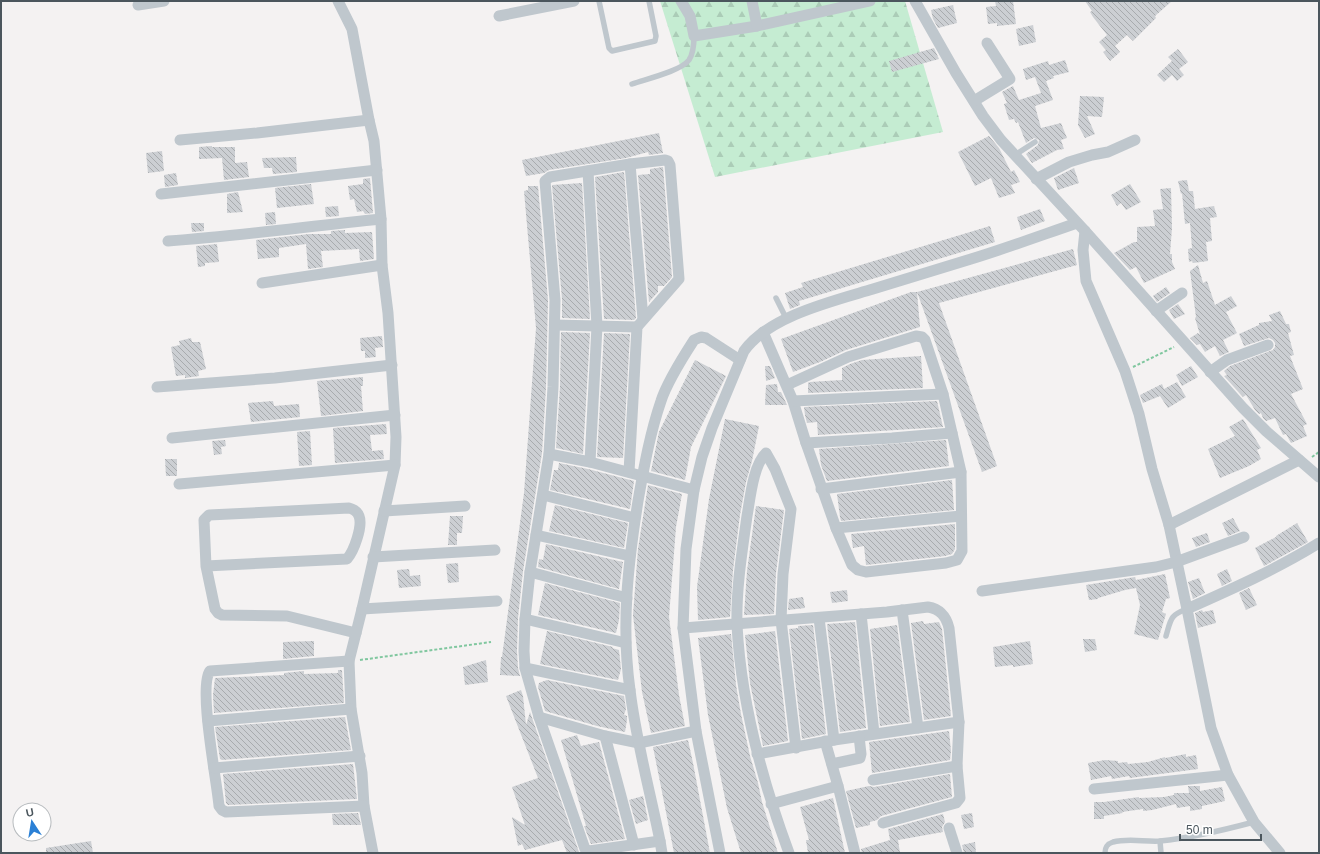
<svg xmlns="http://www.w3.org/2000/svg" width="1320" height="854" font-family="Arial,sans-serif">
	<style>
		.forest { fill: url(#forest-firs) }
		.building { fill: url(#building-back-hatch) }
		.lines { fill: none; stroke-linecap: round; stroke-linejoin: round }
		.path { stroke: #80c79f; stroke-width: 2; stroke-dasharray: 3 2; stroke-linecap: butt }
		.service { stroke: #bfc7cd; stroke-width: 5.5 }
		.minor { stroke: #bfc7cd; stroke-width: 11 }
	</style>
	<defs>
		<pattern id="forest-firs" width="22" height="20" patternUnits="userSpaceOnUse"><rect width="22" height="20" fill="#c5ecd2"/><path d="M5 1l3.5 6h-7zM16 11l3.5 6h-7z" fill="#abccb7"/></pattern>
		<pattern id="building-back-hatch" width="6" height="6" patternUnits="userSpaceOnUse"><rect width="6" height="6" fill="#cccfd3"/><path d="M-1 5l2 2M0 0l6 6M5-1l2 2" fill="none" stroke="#a8abae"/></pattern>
	</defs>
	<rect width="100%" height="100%" fill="#f4f2f2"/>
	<path class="forest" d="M660,1H905L943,132L715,177Z"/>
	<g class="building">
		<path d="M995,1H1013L1016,24L997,26V23L988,24L986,7L996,6Z"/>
		<path d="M1085,1H1172L1155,16L1156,18L1133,41L1127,35L1115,46L1120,52L1110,61L1103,52L1106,50L1099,42L1107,35L1093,17L1090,12L1092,11Z"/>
		<path d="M953,5L957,23L938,28L933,19L931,10Z"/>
		<path d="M1033,25L1036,42L1019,46L1016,29Z"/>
		<path d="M934,48L939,59L892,72L889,61Z"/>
		<path d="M1178,49L1188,62L1179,69L1184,75L1177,81L1172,75L1164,82L1157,75L1172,61L1168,57Z"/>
		<path d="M1065,60L1069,72L1053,76L1054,78L1046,81L1053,100L1035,106L1041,128L1061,123L1067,138L1061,140L1064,149L1057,150L1032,163L1026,154L1038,145L1039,140L1034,138L1026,143L1018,122L1016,123L1014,119L1009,120L1004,104L1007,103L1002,92L1013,86L1019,100L1041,93L1035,77L1026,80L1023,69L1048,61L1049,65Z"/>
		<path d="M1080,96L1104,97L1102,117L1087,116L1095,134L1085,138L1078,125Z"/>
		<path d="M659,133L663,153L649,155L648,152L626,158L549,170L544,173L526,176L522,160Z"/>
		<path d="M989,136L999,148L1011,172L1014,170L1020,182L1011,185L1015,193L999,198L991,178L975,186L958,152Z"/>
		<path d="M212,146V147H235V163L247,162L249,177L224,180L222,158L199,159V147Z"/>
		<path d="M162,151L164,171L148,173L146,153Z"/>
		<path d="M296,157L297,172L273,174L272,168H264L262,158Z"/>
		<path d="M663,167L672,277L664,286H658V292L649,302L638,175L650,174V169Z"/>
		<path d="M1074,168L1079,183L1058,190L1054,178Z"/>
		<path d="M624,172L636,318L634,320L604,319L595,177Z"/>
		<path d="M176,173L178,185L165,187L164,175Z"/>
		<path d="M370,178L373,213L365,214L363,211L357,212L354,199L350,200L348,186L363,184V179Z"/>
		<path d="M1187,180L1189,191H1193L1195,209L1214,206L1217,217L1210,218L1212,241L1206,242L1208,261L1193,263L1192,261L1189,262L1188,249L1192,248L1190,223L1185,224L1182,193L1181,194L1178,181Z"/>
		<path d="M582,183L590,319L562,318V299L552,185Z"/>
		<path d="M311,184L314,204L277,208L275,188Z"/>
		<path d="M1130,184L1141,202L1126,210L1121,203L1117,206L1111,195Z"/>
		<path d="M528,186H538L548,300L546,387L542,453L523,571L518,618L517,651L518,668L520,676L500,675L501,657H502L524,493L536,328L524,191L528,190Z"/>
		<path d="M1171,188L1172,228L1170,254H1172V262L1175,269L1144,283L1136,267L1130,270L1114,253L1134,242H1137V227L1155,226L1153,210L1163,209L1160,189Z"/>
		<path d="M238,192L243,212L227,213V194Z"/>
		<path d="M338,206L339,216L326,217L325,207Z"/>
		<path d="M1040,209L1045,221L1021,230L1017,217Z"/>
		<path d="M275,212L276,224L266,225L265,213Z"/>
		<path d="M191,223H204V231L192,232Z"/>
		<path d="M990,226L995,242L799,301L800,305L790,309L785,293L803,287L801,283Z"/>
		<path d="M345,230V233L372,232L374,259L360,261L359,249L321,251L323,267L308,269L306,244L279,248V257L258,259L256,240L309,234H331V231Z"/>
		<path d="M217,244L219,262L205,263V266L198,267L196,246Z"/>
		<path d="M1073,249L1077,265L939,303L997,466L982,472L917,292Z"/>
		<path d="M1198,265L1203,283L1207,281L1215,305L1231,296L1237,306L1226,312L1237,333L1223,340L1229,352L1220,356L1215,346L1205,352L1200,344L1197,345L1190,338L1198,333L1200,335L1195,318L1196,317L1190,271Z"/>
		<path d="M1166,287L1170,293L1157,302L1153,296Z"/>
		<path d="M911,292H917L920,327L846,350L820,362L793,372L781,339Z"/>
		<path d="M1178,304L1185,314L1174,319L1169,310Z"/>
		<path d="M1280,311L1286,324H1289L1291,332L1288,333L1294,355L1290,356L1303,389L1291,394L1307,424L1303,426L1307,436L1291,443L1286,434L1283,435L1275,418L1266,421L1263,418L1261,413L1259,414L1255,410L1246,395L1243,397L1224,376L1227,375L1224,371L1230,366L1273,350L1275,347V343L1273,340L1269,338L1244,346L1239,334L1259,325V323L1272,321L1269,315Z"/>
		<path d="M561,332L590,333L583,454L556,448L560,387Z"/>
		<path d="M604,333L630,334L623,458L597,457Z"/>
		<path d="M382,336L383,347L375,348L376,357L365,358V351H361L360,338Z"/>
		<path d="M191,338L192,342H200L206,369L198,371L199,376L185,378V375L176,376L171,347L180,345L179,341Z"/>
		<path d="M921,356L923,388L808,393V383L810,382L842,380V368L850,364L862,360Z"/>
		<path d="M695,360L726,376L691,447L685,480L651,471L659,432Z"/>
		<path d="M765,366H770L775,378L766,381Z"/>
		<path d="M1191,366L1198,377L1182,386L1176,375Z"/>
		<path d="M363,377V386H361L363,411L321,416L317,381Z"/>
		<path d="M1177,382L1186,397L1168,408L1160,396L1143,403L1140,395L1162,384L1164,389Z"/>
		<path d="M777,384L778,392H781L787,405H765L766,385Z"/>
		<path d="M273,401L274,406L299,404L300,417L251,422L248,403Z"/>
		<path d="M937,401L943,427L818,435L817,422L807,423L805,415L804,407Z"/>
		<path d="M725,419L759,426L752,461L746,482L740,515L733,570L730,617L698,620L697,587L709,499Z"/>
		<path d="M1243,419L1261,448L1257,450L1261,459L1249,466L1220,478L1208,449L1235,436L1229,427Z"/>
		<path d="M386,424L387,434L370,435L372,451L383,450L384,459L335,463L333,428Z"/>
		<path d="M310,431L312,465L299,466L297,432Z"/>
		<path d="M225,440L226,446L221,447L222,454L214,455L212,441Z"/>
		<path d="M946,440L949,466L827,481L821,465L819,449Z"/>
		<path d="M165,459H177V476H166Z"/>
		<path d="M559,463L588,469L634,481L630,509L550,490L554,470H558Z"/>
		<path d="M952,480L954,510L841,521L840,517L837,494Z"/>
		<path d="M648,485L682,494L676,527L669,617L679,695L685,726L651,733L642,692L633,615L638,549Z"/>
		<path d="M555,505L628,523L624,548L549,531Z"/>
		<path d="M756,506L784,510L776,573L774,614L744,615L747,571Z"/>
		<path d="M450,516H463L462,533H457V545H448Z"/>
		<path d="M1233,518L1240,531L1228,536L1222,523Z"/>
		<path d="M1297,523L1308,542L1264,566L1255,548L1276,537V536Z"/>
		<path d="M955,524V549L952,554L945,556L866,565L864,546L853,548L851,534Z"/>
		<path d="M1207,533L1210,542L1196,547L1192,538Z"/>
		<path d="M546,544L623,562L619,589L538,567L539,559L543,560Z"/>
		<path d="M458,563L459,582L448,583L446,564Z"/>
		<path d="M409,569L410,576L420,575L421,586L399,588L397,570Z"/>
		<path d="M1227,569L1232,581L1222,586L1217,574Z"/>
		<path d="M1165,574L1170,598L1166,599L1162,612L1166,614L1158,640L1134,634L1140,605L1136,588L1125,590L1098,598V599L1089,600L1086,585L1135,577L1136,580Z"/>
		<path d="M1199,578L1205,593L1193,599L1188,582Z"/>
		<path d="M545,583L620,603L619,620L616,633L538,615Z"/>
		<path d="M1249,588L1257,605L1246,610L1239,593Z"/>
		<path d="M847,590L848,601L832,603L830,592Z"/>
		<path d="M803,597L805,608L788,610L789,599Z"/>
		<path d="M1202,610L1203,612L1213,610L1216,623L1198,628L1195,613Z"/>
		<path d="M923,621L924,624L939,622L942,629L951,716L924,720L911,623Z"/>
		<path d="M855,622L866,728L840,732L827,624Z"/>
		<path d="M813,625L826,734L802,739L789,629L798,628V626Z"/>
		<path d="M897,625L910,722L880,726L870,629Z"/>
		<path d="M547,631L613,647L612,648L619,650L621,669L618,680L540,664Z"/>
		<path d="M775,631L788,741L763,746L750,683L745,635Z"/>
		<path d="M731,634L736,685L741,714L750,756L758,783L762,802L778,853H741L727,808L708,715L698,638Z"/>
		<path d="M1083,639H1095L1097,650L1085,652Z"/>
		<path d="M314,641V656L283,659V642Z"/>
		<path d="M1030,641L1033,664L1013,667V665L995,667L993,647Z"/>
		<path d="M486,660L488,682L465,685L463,667Z"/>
		<path d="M338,670H342L344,703L214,713L213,695L215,678L284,675V673L304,671V674L338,673Z"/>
		<path d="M547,680L624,696L626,709L624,715L627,716V720L625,732L597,726L545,711L538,687L539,683Z"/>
		<path d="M521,690L523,696L526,725L530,712L579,852L567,853L562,840L525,850L522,844L518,846L512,817L525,825L512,787L538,778L506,696Z"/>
		<path d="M345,717L351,750L222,760L220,759L215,727Z"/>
		<path d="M949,731L951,751L950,760L872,773L869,742Z"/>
		<path d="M577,735L581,746L599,742L625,839L591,844L584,826H586L561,740Z"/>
		<path d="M688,740L693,763L710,853H674L663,797L653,747Z"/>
		<path d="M1186,754V757L1196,755L1198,769L1130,778L1129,776L1112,779L1111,776L1091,780L1088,763L1105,760L1118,761V763L1127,762L1128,764L1148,762L1165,757V758Z"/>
		<path d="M353,764L357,799L228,805L226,803L223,774Z"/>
		<path d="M950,774L952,797L881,816L877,820L870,822V825L856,828L846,791L869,786L874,787Z"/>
		<path d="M1188,786H1200V791L1222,787L1225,801L1202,806V809L1190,811V806L1177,808L1176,804L1152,810L1143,811V809L1122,812L1123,813L1104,816V819H1094V802H1104L1139,797V798L1164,797L1174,795V793H1189Z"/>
		<path d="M643,796L648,820L636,824L629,800Z"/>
		<path d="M833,798L845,853H808L806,840H809L800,807Z"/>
		<path d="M358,813L361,825H333L332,814Z"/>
		<path d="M972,813L974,827L964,829L961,815Z"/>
		<path d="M943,814L945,822L942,827L943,832L898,840L900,853H862L861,849L890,840L888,829Z"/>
		<path d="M91,841L93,853H46V848Z"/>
		<path d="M975,842L976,853H964L962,845Z"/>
	</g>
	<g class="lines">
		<g class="path">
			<path d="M1133,367L1174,347"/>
			<path d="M1312,457L1319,452"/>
			<path d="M360,660L491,642"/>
		</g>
		<g class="service">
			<path d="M599,1L609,48L612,51L655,41L656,36L649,1"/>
			<path d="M632,84C646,79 681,71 689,60C693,54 694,43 694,36"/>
			<path d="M1015,155L1035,142"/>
			<path d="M776,298L786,318"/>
			<path d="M1166,636C1171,619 1170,615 1187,609"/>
			<path d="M1160,841L1161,853"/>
			<path d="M1105,853C1105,847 1107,844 1113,842C1128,838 1145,842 1160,841C1191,838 1224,830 1254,822"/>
		</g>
		<g class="minor">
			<path d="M338,1L352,29L369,120L374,141L381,219L382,265L388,313L396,437L395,465L362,609L349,661L351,709L362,773L364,806L373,853"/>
			<path d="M681,1L690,16L694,36L757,26L870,1"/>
			<path d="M752,1L757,26"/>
			<path d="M915,1L956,73L983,116L1001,140L1085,231L1243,408L1266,431L1319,477"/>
			<path d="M138,5L164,1"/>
			<path d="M499,16L574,1"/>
			<path d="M974,101L1010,79L987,43"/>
			<path d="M180,140L257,133L369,120"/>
			<path d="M630,164L643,319"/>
			<path d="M588,171L597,326L590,462"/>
			<path d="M1036,179L1069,162L1092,155L1108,152L1135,140"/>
			<path d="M161,194L377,170"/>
			<path d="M1085,231L1083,250L1086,281L1125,371L1139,414L1152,469L1169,525L1187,609"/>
			<path d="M168,241C239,236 310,226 381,219"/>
			<path d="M262,283L382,265"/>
			<path d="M1156,311L1182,293"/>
			<path d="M555,325L637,327"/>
			<path d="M763,332L793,401L806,443L836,528L852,565L858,570L866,572L946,563L957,560L962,551L961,472L943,394L925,340L922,337L916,336L848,357L787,385"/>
			<path d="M1210,372L1227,360L1268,345"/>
			<path d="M157,387L275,378L392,365"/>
			<path d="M793,401L943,394"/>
			<path d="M172,438L395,415"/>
			<path d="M806,443L892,438L952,433"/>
			<path d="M549,454L590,462L694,490"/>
			<path d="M629,472L637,327L679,279L670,165L668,161L665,160L630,164L550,177L545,181L555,300L553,387L549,454L530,572L525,619L524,651L525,668L539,717L585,849L589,851L660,841L662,853"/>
			<path d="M179,484L395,465"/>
			<path d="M821,489L961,472"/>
			<path d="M543,495L635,518"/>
			<path d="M384,511L465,506"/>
			<path d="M1169,525L1299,460"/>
			<path d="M836,528L961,516"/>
			<path d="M536,535L630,556"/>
			<path d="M373,557L495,550"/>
			<path d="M206,566L204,520L209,515L349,508C353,509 357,511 359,516C363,526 354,551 347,559L206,566L215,609L218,613L222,615L287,616L356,633"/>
			<path d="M530,572L627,598"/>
			<path d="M982,591L1156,567L1176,562L1244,537"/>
			<path d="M362,609L497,601"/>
			<path d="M902,610L918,728"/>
			<path d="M861,614L874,733"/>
			<path d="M819,618L834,740"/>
			<path d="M525,619L626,643"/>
			<path d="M683,628L887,612L928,607C940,609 946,616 949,628L959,722L957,766L960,798L956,803L883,823"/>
			<path d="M349,661L210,671C198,686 217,782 219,806L222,810L226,812L364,806"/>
			<path d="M525,668L630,690"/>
			<path d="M539,717L605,736L639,743L696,731"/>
			<path d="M208,721L351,709"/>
			<path d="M605,736L634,845"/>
			<path d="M825,741L838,786L855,853"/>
			<path d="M757,754L834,740L959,722"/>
			<path d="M832,764L860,758L861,754L859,736"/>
			<path d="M214,768L360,756"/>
			<path d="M1228,775L1254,822L1280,853"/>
			<path d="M873,780L957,766"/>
			<path d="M1094,789L1228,775L1211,728L1187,609C1232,589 1277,569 1319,543"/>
			<path d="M771,804L838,786"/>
			<path d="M949,828L957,853"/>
			<path d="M660,841C650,791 636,741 630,690C621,626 628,564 638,501C644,467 650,433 661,401C667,382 683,357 694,340L701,337L706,338L740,360"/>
			<path d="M720,853L696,731L683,628L686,549L694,490L702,457L712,428L744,351C769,316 833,301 873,289C906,279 939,269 971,259C1007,248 1042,235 1077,223"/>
			<path d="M789,853C762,780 741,704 737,625C736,589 742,552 747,516C750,500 753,465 766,453L775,469L791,509L783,574L781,620L796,748"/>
		</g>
	</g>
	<rect width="1320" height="854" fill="none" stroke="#4b565d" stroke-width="4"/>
	<g transform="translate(32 822) rotate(348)"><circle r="19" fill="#ffffff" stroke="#b7bbbe"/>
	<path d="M0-3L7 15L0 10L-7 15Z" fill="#2b80d5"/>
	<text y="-6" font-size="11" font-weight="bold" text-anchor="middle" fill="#4b565d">U</text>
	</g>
	<path d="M1180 834v6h81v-6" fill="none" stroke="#4b565d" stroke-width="2"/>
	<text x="1186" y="834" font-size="12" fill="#4b565d" stroke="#ffffff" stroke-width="3" paint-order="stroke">50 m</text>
</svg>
